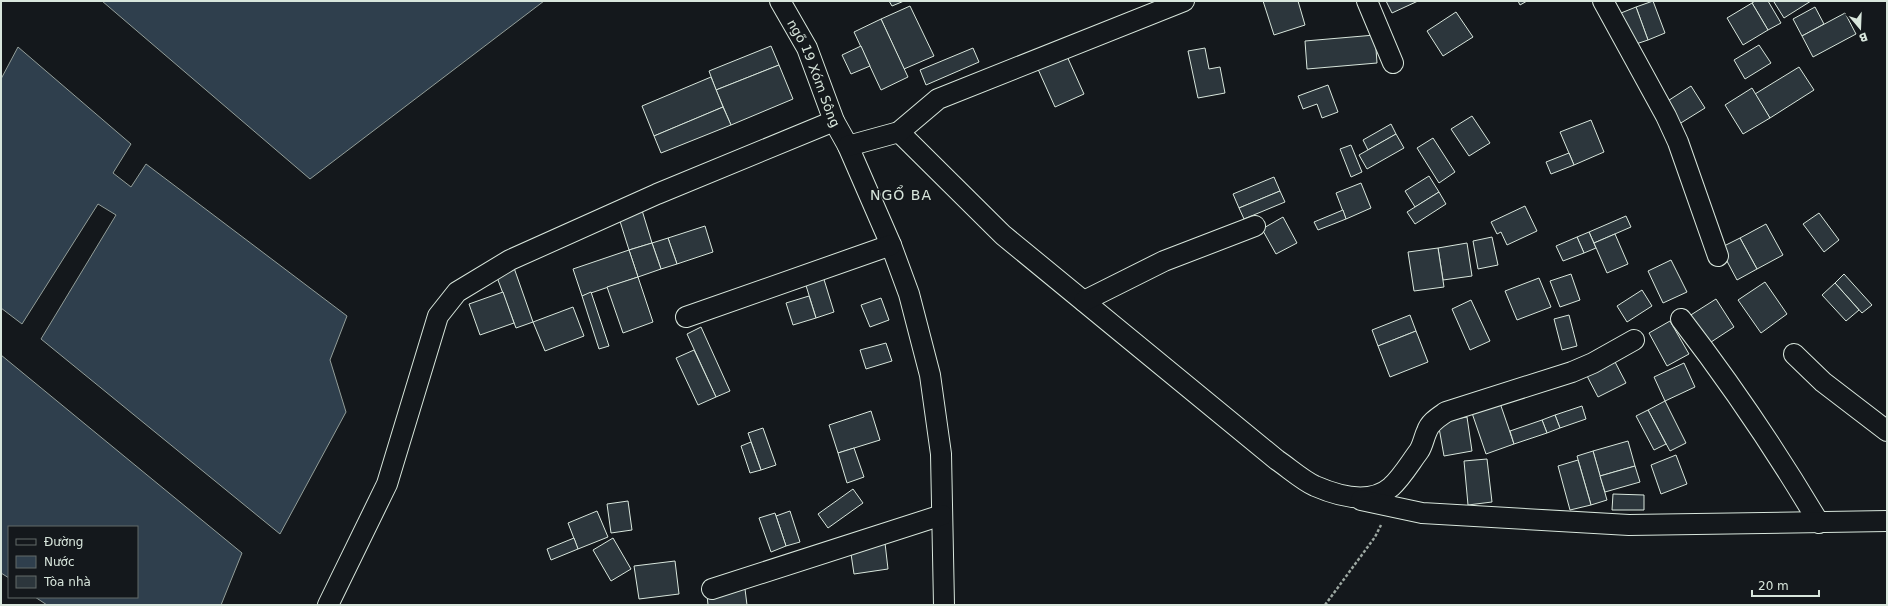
<svg xmlns="http://www.w3.org/2000/svg" width="1888" height="606" font-family="'DejaVu Sans',sans-serif">
	<style>
		.water { fill: #2f3f4d; stroke: #939e99 }
		.building { fill: #2c363c; stroke: #d8e6dc }
		.lines { fill: none; stroke-linecap: round; stroke-linejoin: round }
		.street-casing { stroke: #d8e6dc; stroke-width: 22 }
		.path { stroke: #9da8a2; stroke-width: 2.5; stroke-dasharray: 3 2; stroke-linecap: butt }
		.street { stroke: #14181c; stroke-width: 20 }
		.labels { text-anchor: middle; stroke-width: 3; stroke-linejoin: round; paint-order: stroke }
		.street-label { font-size: 13px; fill: #d8e6dc; stroke: #14181c }
		.neighbourhood-label { font-size: 14px; letter-spacing: 1px; fill: #d8e6dc; stroke: #14181c }
	</style>
	<rect width="100%" height="100%" fill="#14181c"/>
	<g class="water">
		<path d="M102,1H544L310,179Z"/>
		<path d="M18,47L131,144L113,173L131,187L146,164L347,316L330,360L346,412L280,534L41,339L116,215L98,204L22,324L1,308V79Z"/>
		<path d="M1,355L242,553L221,605H47L35,597H137V527H9V578L1,573Z"/>
	</g>
	<g class="building">
		<path d="M889,1H904L892,6Z"/>
		<path d="M1263,1H1298L1305,25L1274,35Z"/>
		<path d="M1386,1H1418L1392,13Z"/>
		<path d="M1518,1H1527L1520,5Z"/>
		<path d="M1653,1L1665,33L1648,40L1636,7Z"/>
		<path d="M1755,1H1768L1781,23L1768,30L1752,3Z"/>
		<path d="M1776,1H1811L1784,18L1774,2Z"/>
		<path d="M1752,3L1768,30L1743,45L1727,18Z"/>
		<path d="M910,6L934,56L904,69L881,19Z"/>
		<path d="M1636,7L1648,40L1633,45L1621,13Z"/>
		<path d="M1815,7L1824,24L1802,36L1793,19Z"/>
		<path d="M1456,12L1473,37L1443,56L1427,31Z"/>
		<path d="M1845,13L1856,34L1813,57L1802,36Z"/>
		<path d="M881,19L908,77L881,90L854,32Z"/>
		<path d="M1375,35L1377,63L1307,69L1305,41Z"/>
		<path d="M1759,45L1771,63L1745,79L1734,60Z"/>
		<path d="M771,46L779,65L716,90L709,71Z"/>
		<path d="M861,46L870,66L851,74L842,55Z"/>
		<path d="M973,48L979,62L926,85L920,70Z"/>
		<path d="M1205,48L1209,69L1220,67L1225,93L1198,98L1188,51Z"/>
		<path d="M1066,54L1084,94L1055,107L1037,67Z"/>
		<path d="M779,65L793,99L731,125L716,90Z"/>
		<path d="M1799,67L1814,90L1770,118L1755,94Z"/>
		<path d="M711,77L723,107L654,136L642,106Z"/>
		<path d="M1328,85L1338,112L1322,118L1317,104L1303,109L1298,96Z"/>
		<path d="M1691,86L1705,108L1676,126L1663,104Z"/>
		<path d="M1752,88L1770,118L1743,134L1725,105Z"/>
		<path d="M723,107L731,125L661,153L654,136Z"/>
		<path d="M1472,116L1490,143L1469,156L1451,129Z"/>
		<path d="M1591,120L1604,152L1574,165L1560,132Z"/>
		<path d="M1391,124L1396,134L1368,150L1363,140Z"/>
		<path d="M1396,134L1404,148L1367,169L1359,155Z"/>
		<path d="M1433,138L1455,172L1439,183L1417,148Z"/>
		<path d="M1351,145L1362,172L1351,177L1340,149Z"/>
		<path d="M1569,153L1574,165L1551,174L1546,162Z"/>
		<path d="M1429,176L1439,192L1415,207L1405,191Z"/>
		<path d="M1274,177L1280,191L1239,208L1233,194Z"/>
		<path d="M1361,183L1371,208L1346,219L1336,193Z"/>
		<path d="M1280,191L1285,202L1244,219L1239,208Z"/>
		<path d="M1439,192L1446,204L1415,224L1407,212Z"/>
		<path d="M1525,206L1537,231L1507,245L1501,232L1497,234L1491,222Z"/>
		<path d="M641,207L652,243L629,250L618,215Z"/>
		<path d="M1343,210L1346,219L1318,230L1314,222Z"/>
		<path d="M1819,213L1839,240L1824,252L1803,224Z"/>
		<path d="M1626,216L1631,227L1594,243L1589,232Z"/>
		<path d="M1283,217L1297,243L1276,254L1262,229Z"/>
		<path d="M1766,224L1783,255L1757,269L1740,238Z"/>
		<path d="M705,226L713,252L677,264L668,238Z"/>
		<path d="M1589,232L1596,248L1584,253L1577,237Z"/>
		<path d="M1615,234L1628,264L1607,273L1594,243Z"/>
		<path d="M1492,237L1498,265L1478,269L1473,241Z"/>
		<path d="M1577,237L1584,253L1563,261L1556,246Z"/>
		<path d="M668,238L677,264L661,269L652,243Z"/>
		<path d="M1740,238L1757,269L1737,280L1720,248Z"/>
		<path d="M652,243L661,269L638,277L629,250Z"/>
		<path d="M1467,243L1472,276L1443,280L1438,248Z"/>
		<path d="M1438,248L1444,287L1414,291L1408,252Z"/>
		<path d="M629,250L638,277L582,296L573,269Z"/>
		<path d="M1671,260L1687,292L1663,303L1648,271Z"/>
		<path d="M513,265L533,322L516,328L495,272Z"/>
		<path d="M822,273L834,312L816,318L804,279Z"/>
		<path d="M1571,274L1580,300L1560,307L1550,281Z"/>
		<path d="M1844,274L1872,305L1862,313L1835,283Z"/>
		<path d="M638,277L653,322L623,333L607,287Z"/>
		<path d="M1539,278L1551,307L1517,320L1505,291Z"/>
		<path d="M1765,282L1787,314L1761,333L1738,300Z"/>
		<path d="M1835,283L1859,310L1846,321L1822,295Z"/>
		<path d="M1642,290L1652,306L1627,322L1617,306Z"/>
		<path d="M503,292L514,323L480,335L469,304Z"/>
		<path d="M591,292L609,346L599,349L582,296Z"/>
		<path d="M809,296L816,318L793,325L786,303Z"/>
		<path d="M881,298L889,320L870,327L861,305Z"/>
		<path d="M1716,299L1734,327L1705,346L1686,318Z"/>
		<path d="M1471,300L1490,341L1470,350L1452,309Z"/>
		<path d="M573,307L584,336L545,351L533,322Z"/>
		<path d="M1410,315L1416,331L1378,346L1372,330Z"/>
		<path d="M1569,315L1577,346L1562,350L1554,319Z"/>
		<path d="M1670,321L1689,354L1667,366L1649,333Z"/>
		<path d="M701,327L730,391L716,397L687,334Z"/>
		<path d="M1416,331L1428,362L1390,377L1378,346Z"/>
		<path d="M886,343L892,361L866,369L860,350Z"/>
		<path d="M694,350L716,397L698,405L676,358Z"/>
		<path d="M1614,360L1626,383L1598,397L1586,374Z"/>
		<path d="M1684,363L1695,387L1665,401L1654,377Z"/>
		<path d="M1665,401L1686,443L1670,451L1648,410Z"/>
		<path d="M1500,403L1514,444L1486,454L1472,413Z"/>
		<path d="M1582,406L1586,419L1560,428L1555,415Z"/>
		<path d="M1648,410L1666,444L1654,450L1636,416Z"/>
		<path d="M871,411L880,440L838,453L829,425Z"/>
		<path d="M1555,415L1560,428L1547,433L1542,420Z"/>
		<path d="M1467,417L1472,451L1444,456L1438,422Z"/>
		<path d="M1542,420L1547,433L1514,444L1510,431Z"/>
		<path d="M763,428L776,465L761,470L748,433Z"/>
		<path d="M1628,441L1635,466L1600,476L1593,451Z"/>
		<path d="M751,442L761,470L750,473L741,446Z"/>
		<path d="M854,448L864,477L847,483L838,453Z"/>
		<path d="M1593,451L1607,500L1591,505L1577,456Z"/>
		<path d="M1676,455L1687,484L1661,494L1651,465Z"/>
		<path d="M1487,459L1492,502L1468,505L1464,461Z"/>
		<path d="M1578,460L1591,505L1570,510L1558,466Z"/>
		<path d="M1635,466L1640,482L1605,492L1600,476Z"/>
		<path d="M853,489L863,503L828,528L818,514Z"/>
		<path d="M1613,494L1644,495V510H1612Z"/>
		<path d="M628,501L632,530L611,533L607,504Z"/>
		<path d="M597,511L608,537L578,549L568,523Z"/>
		<path d="M790,511L800,542L786,546L776,516Z"/>
		<path d="M775,513L786,546L771,552L759,518Z"/>
		<path d="M574,538L578,549L551,560L547,549Z"/>
		<path d="M613,538L631,569L611,581L593,550Z"/>
		<path d="M885,543L888,569L854,574L850,547Z"/>
		<path d="M675,561L679,594L639,599L634,566Z"/>
		<path d="M745,589L747,605H708L707,595Z"/>
	</g>
	<g class="lines">
		<g class="street-casing">
			<g id="street">
				<path id="s1" d="M780,1L807,48L834,121L848,146L891,245L909,294L930,375L941,454L944,605"/>
				<path d="M1367,1L1393,63"/>
				<path d="M1603,1L1666,116L1678,142L1718,256"/>
				<path d="M899,132L1003,235L1277,460C1289,468 1302,480 1315,486C1338,496 1370,505 1391,487C1402,477 1410,463 1419,451C1423,445 1424,437 1427,431C1430,422 1439,417 1446,412L1572,372L1593,363L1634,340"/>
				<path d="M848,146L899,132L938,99L1184,1"/>
				<path d="M1084,301L1164,261L1255,226"/>
				<path d="M686,317L891,245"/>
				<path d="M1681,319C1731,384 1777,452 1819,523"/>
				<path d="M1794,354L1823,382L1887,431"/>
				<path d="M1361,500L1422,513L1629,525L1887,521"/>
				<path d="M712,589L942,515"/>
				<path d="M328,605L387,484L438,316L457,292L510,260L657,194L834,121"/>
			</g>
		</g>
		<path class="path" d="M1325,605L1375,537L1381,525"/>
		<use href="#street" class="street"/>
	</g>
	<g class="labels">
		<g class="street-label">
			<text dy="5" stroke="none"><textPath href="#s1" startOffset="80">ngõ 19 Xóm Sông</textPath></text>
		</g>
		<g class="neighbourhood-label">
			<text x="901" y="200">NGỔ BA</text>
		</g>
	</g>
	<rect width="1888" height="606" fill="none" stroke="#d8e6dc" stroke-width="4"/>
	<rect x="8" y="526" width="130" height="72" fill="#14181c" stroke="#626a69"/>
	<rect x="16" y="539" width="20" height="6" fill="#14181c" stroke="#626a69"/>
	<text x="44" y="546" font-size="12" fill="#d8e6dc">Đường</text>
	<rect x="16" y="556" width="20" height="12" fill="#2f3f4d" stroke="#626a69"/>
	<text x="44" y="566" font-size="12" fill="#d8e6dc">Nước</text>
	<rect x="16" y="576" width="20" height="12" fill="#2c363c" stroke="#626a69"/>
	<text x="44" y="586" font-size="12" fill="#d8e6dc">Tòa nhà</text>
	<g transform="translate(1860 28) rotate(161)" stroke="#14181c" stroke-width="3" paint-order="stroke">
	<path d="M0-3L7 15L0 10L-7 15Z" fill="#d8e6dc"/>
	<text y="-6" font-size="11" font-weight="bold" text-anchor="middle" fill="#d8e6dc">B</text>
	</g>
	<path d="M1752 590v6h67v-6" fill="none" stroke="#d8e6dc" stroke-width="2"/>
	<text x="1758" y="590" font-size="12" fill="#d8e6dc" stroke="#14181c" stroke-width="3" paint-order="stroke">20 m</text>
</svg>
